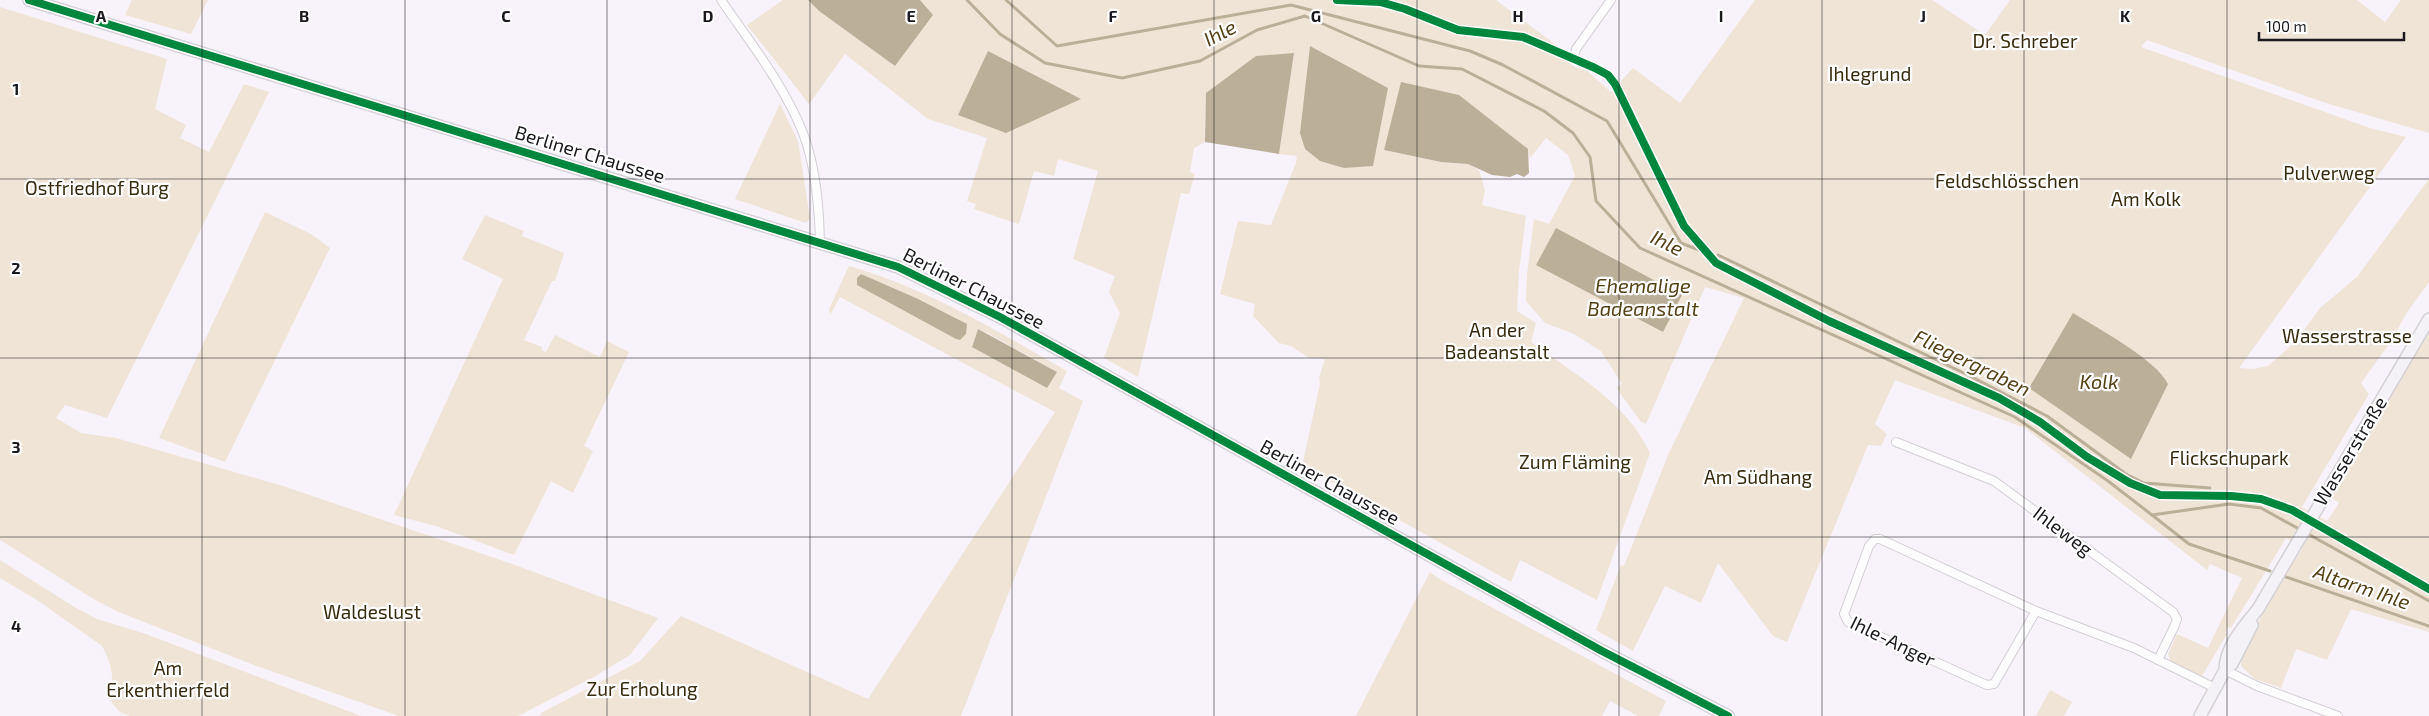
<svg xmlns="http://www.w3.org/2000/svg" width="2429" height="716" font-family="'Exo 2',sans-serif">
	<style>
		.green { fill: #f0e4d6; fill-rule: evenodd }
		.water { fill: #bcaf99 }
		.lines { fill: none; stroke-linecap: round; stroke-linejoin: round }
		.stream { stroke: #bcaf99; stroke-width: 3 }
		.street-casing { stroke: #d3cfd5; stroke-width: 10 }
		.primary-casing { stroke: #d4d1d5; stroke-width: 14 }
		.street { stroke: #fefdfe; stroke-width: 8 }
		.primary { stroke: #f5f2f7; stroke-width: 11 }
		.cycleway-casing { stroke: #fff; stroke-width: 11 }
		.cycleway { stroke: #00873e; stroke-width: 8 }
		.grid { fill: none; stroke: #1c191e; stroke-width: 1; stroke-opacity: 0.55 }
		.labels { text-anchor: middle; stroke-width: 4.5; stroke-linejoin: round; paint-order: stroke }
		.park-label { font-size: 19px; fill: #392b0d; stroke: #fff }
		.street-label { font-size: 19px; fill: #1c191e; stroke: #fff }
		.water-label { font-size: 20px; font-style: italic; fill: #554115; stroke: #fff }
		.grid-label { font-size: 16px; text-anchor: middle; font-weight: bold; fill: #1c191e; stroke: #fff; stroke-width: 4.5; stroke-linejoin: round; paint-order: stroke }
	</style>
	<rect width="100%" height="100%" fill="#f8f2fa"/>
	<g class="green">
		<path d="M132,0H208L191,34L125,15Z"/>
		<path d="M783,0H808L819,11L895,66L932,15L920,0H1496L1564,51L1555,53L1575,67L1586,70L1611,92L1633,68L1680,103L1755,0H1932L1985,35L2010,0H2357L2385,22L2401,0H2429V133L2326,103L2147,40L2141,47L2370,128L2406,137L2239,368L2253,369L2268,366L2296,341L2320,308L2357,277L2429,179V282L2408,311L2389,344L2361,383L2369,394L2302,507L2327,521L2339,503L2331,497L2429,330V632L2351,609L2327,660L2296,649L2281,688L2255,679L2241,666V661L2245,651L2244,649L2273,594L2303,548L2286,538L2231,628L2228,627L2225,633L2227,634L2202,676L2171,662L2168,654L2177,634L2208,648L2242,578L2210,564L2207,570L2025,428L1895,380L1875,424L1887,434L1881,446L1868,445L1787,642L1773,636L1718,563L1701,603L1665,586L1633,651L1596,630L1621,565L1624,566L1668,455L1744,298L1705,287L1646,424L1641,422L1617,389V387L1622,384L1601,351L1574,334L1545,323L1526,301L1527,274L1534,219L1549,224L1575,176L1568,155L1546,138L1530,158L1528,149L1384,150L1441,162L1469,164L1479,170L1485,190L1482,205L1526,216L1519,271L1517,311L1536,323L1531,342C1574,374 1627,402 1650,453L1597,600L1520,560L1511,582L1302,466L1320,384L1319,378L1325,359L1309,358L1291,346L1279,343L1253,316L1255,304L1220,294L1238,221L1271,225L1296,163L1297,156L1279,154L1294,53L1206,93L1205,142L1194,148L1190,172L1195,174L1189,194L1181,193L1138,377L1104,358L1120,313L1109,292L1115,276L1073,259L1098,171L1058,159L1054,176L1034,171L1019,224L974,209L976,204L967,201L987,138L928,119L845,54L809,104L747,25Z"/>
		<path d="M0,7L167,59L155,109L186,125L180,138L209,152L244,84L269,92L107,418L65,405L56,418L81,433L116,438L283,486L515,565L658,618L630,655L592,678L518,716H399L254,665L116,611L92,598L0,540Z"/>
		<path d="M780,104L798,141L810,219L806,223L735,199Z"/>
		<path d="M265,212L311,234L330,248L225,462L159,438Z"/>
		<path d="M485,215L524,231L522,236L564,253L555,281H552L524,340L542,347V350L546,352L555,335L600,357L607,341L629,352L584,446L593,451L573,493L551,481L514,555L436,526L394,515L503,279L462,259Z"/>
		<path d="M849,266C927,288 997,331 1067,371L1059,388L1083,401L961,716H540L541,713L640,661L681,616L868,699L1055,412L840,297L830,315L829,309ZM861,274L916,298L960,340L858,285L859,275ZM978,329L989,334L1057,372L972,346Z"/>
		<path d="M0,560L76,608L97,619L146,634L361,716H130L120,712L111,702C114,681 113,665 102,646L37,600L0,578Z"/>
		<path d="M1430,572L1441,580L1666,701L1659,716H1638L1610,701L1602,716H1356Z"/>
		<path d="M2050,690L2072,702L2064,716H2036Z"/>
	</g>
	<g class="water">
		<path d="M808,0H920L933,15L895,66L819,11Z"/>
		<path d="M1310,46L1388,88L1373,166L1344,168L1320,161L1305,149L1300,133Z"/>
		<path d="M988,51L1081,99L1006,133L958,115Z"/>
		<path d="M1294,53L1279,154L1205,142L1206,93L1256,56Z"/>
		<path d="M1401,82L1459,95L1528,149L1529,173L1524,177L1517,174L1510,177L1492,175L1468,164L1441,162L1384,150Z"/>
		<path d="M1556,228L1682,295L1663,332L1536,265Z"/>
		<path d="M861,274L916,298L967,324L966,334L960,340L956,339L857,285V278Z"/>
		<path d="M2073,313C2097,328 2157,360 2168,384L2131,459L2029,388Z"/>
		<path d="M978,329L1057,372L1047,388L972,347Z"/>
	</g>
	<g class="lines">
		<g class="stream">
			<path d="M967,0L1000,34L1045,63L1122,78L1200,61L1257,30L1305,16L1419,66L1462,69L1544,111L1573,133L1590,157L1596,201L1640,248L2015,417L2108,481L2152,515L2229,504L2261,508L2429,601"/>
			<path d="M1006,0L1057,46L1291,5L1470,51L1503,65L1607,121L1681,243L1699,250"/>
			<path d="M1718,255L1970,376L2047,416L2126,474L2144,483L2210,488"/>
			<path d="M2152,515L2189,544L2270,571"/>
			<path d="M2286,577L2429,626"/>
		</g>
		<g class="street-casing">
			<g id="street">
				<path d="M721,0C750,42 784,85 803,133C816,167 819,206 820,242"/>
				<path d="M1574,58L1576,49L1611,0"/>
				<path d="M1896,442L1994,481L2173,612L2177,619L2175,625L2158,660"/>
				<path d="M2036,611L1994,684L1987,685L1980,682L1848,622L1844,614L1869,546L1875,539H1880L2036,611L2134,648L2215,688"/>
				<path d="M2225,670L2257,686L2338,716"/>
			</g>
		</g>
		<g class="primary-casing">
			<g id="primary">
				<path d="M29,0L898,267L1000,317L1602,651L1728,716"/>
				<path d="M2225,670C2225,647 2244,626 2258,609L2429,319"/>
				<path d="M2200,716L2225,670L2232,664L2252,625"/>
			</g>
		</g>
		<use href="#street" class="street"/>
		<use href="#primary" class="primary"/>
		<g class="cycleway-casing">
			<g id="cycleway">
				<path d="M29,0L898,267L1000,317L1602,651L1728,716"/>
				<path d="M1337,0L1380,2L1405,9L1458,30L1523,37L1595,68L1608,75L1615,84L1684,226L1716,263L1829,321L1999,398L2040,422L2087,457L2130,483L2160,495L2231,496L2261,499L2292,510L2429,589"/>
			</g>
		</g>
		<use href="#cycleway" class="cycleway"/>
	</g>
	<path class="grid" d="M202,0V716M405,0V716M607,0V716M810,0V716M1012,0V716M1214,0V716M1417,0V716M1619,0V716M1822,0V716M2024,0V716M2227,0V716M0,179H2429M0,358H2429M0,537H2429"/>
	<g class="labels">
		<g class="park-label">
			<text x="2025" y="48">Dr. Schreber</text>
			<text x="1870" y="81">Ihlegrund</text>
			<text x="2329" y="180">Pulverweg</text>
			<text x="2007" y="188">Feldschlösschen</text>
			<text x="97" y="195">Ostfriedhof Burg</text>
			<text x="2146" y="206">Am Kolk</text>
			<text x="1497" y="337">An der<tspan x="1497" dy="22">Badeanstalt</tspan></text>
			<text x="2347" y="343">Wasserstrasse</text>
			<text x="2229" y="465">Flickschupark</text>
			<text x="1575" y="469">Zum Fläming</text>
			<text x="1758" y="484">Am Südhang</text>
			<text x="372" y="619">Waldeslust</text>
			<text x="168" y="675">Am<tspan x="168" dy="22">Erkenthierfeld</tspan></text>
			<text x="642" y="696">Zur Erholung</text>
		</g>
		<g class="street-label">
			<text transform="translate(590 154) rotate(17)" y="7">Berliner Chaussee</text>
			<text transform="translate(974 288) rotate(27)" y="7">Berliner Chaussee</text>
			<text transform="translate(2350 451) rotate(-59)" y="7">Wasserstraße</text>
			<text transform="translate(1330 482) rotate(29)" y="7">Berliner Chaussee</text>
			<text transform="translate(2063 531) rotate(37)" y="7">Ihleweg</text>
			<text transform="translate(1893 641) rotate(26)" y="7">Ihle-Anger</text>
		</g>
		<g class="water-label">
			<text transform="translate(1220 33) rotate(-28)" y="7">Ihle</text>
			<text transform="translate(1667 243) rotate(26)" y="7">Ihle</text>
			<text x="1643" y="293">Ehemalige<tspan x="1643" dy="23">Badeanstalt</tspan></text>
			<text transform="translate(1972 363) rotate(26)" y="7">Fliegergraben</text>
			<text x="2099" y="389">Kolk</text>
			<text transform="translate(2362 587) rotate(19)" y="7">Altarm Ihle</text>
		</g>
	</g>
	<g class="grid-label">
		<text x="101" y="22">A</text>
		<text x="304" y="22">B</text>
		<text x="506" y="22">C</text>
		<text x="708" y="22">D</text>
		<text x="911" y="22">E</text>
		<text x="1113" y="22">F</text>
		<text x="1316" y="22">G</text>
		<text x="1518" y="22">H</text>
		<text x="1721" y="22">I</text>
		<text x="1923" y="22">J</text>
		<text x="2125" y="22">K</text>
		<text x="16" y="95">1</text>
		<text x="16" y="274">2</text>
		<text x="16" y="453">3</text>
		<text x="16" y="632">4</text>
	</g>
	<path d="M2259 32v8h145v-8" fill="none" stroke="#1c191e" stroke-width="2.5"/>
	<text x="2266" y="32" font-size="15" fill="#1c191e" stroke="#ffffff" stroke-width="4" paint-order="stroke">100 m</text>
</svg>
